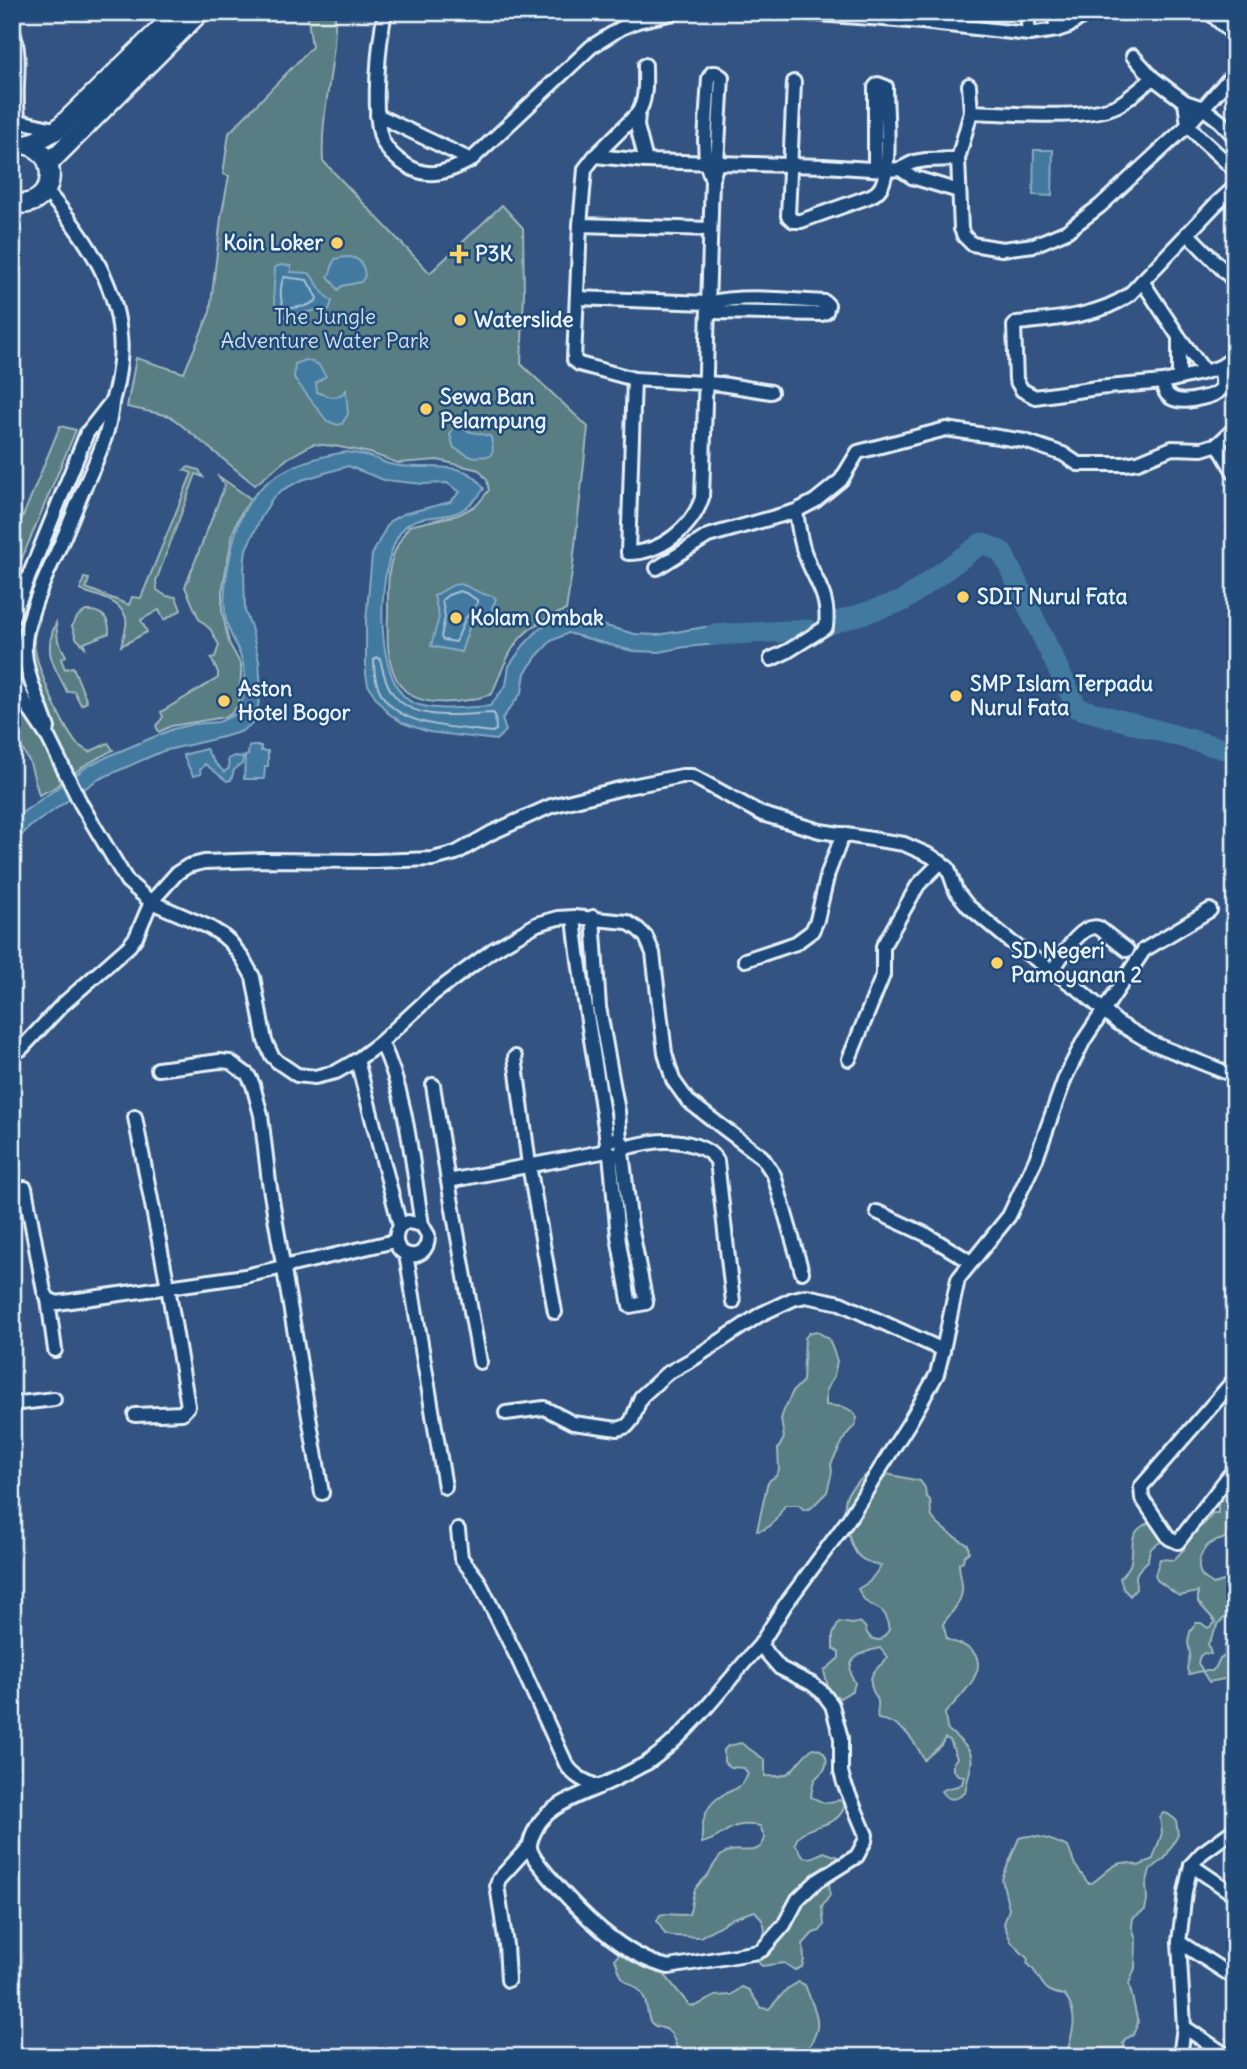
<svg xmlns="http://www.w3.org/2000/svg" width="1247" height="2069" font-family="Delius,sans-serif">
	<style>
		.green { fill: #587d82; stroke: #a0b7bd; stroke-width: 2 }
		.water { fill: #437a9f; stroke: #85aac3; stroke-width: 2 }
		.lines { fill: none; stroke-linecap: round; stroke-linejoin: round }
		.shore { stroke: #a6c1d4; stroke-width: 2 }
		.river { stroke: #437a9f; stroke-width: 21 }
		.street-casing { stroke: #e8f1f8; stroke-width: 18 }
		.secondary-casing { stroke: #e8f1f8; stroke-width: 23 }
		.street { stroke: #1f4a7a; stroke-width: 12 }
		.secondary { stroke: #1f4a7a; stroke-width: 18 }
		.poi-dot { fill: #ffd166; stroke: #1f4a7a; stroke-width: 2.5 }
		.labels { text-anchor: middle; stroke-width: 5; stroke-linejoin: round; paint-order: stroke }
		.poi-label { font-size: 21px; font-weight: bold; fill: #e8f1f8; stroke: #1f4a7a; text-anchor: start }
		.park-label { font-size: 21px; fill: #d2e0e6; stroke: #1f4a7a }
	</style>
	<rect width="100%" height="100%" fill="#335482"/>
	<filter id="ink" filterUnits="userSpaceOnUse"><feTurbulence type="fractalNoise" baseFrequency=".0143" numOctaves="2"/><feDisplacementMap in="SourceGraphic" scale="14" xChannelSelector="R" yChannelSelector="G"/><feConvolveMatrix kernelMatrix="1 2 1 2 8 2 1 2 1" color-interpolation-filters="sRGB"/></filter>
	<g filter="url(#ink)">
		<g class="green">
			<path d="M307,12H335C337,62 320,111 323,161L430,273L502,205L523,228L524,293L521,364L588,427L572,572L566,610C516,630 512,645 492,694C468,702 419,711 401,686C386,667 387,636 388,613C388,573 386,560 409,526L458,515L477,505L489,490L487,480L479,470L438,460L398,463L370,453L334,446L313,444L288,458L255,485L170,416L127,407L136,358L184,373L210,312L221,218L229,176L223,174L229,133L312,47Z"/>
			<path d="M60,426L76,430L12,582V543Z"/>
			<path d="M189,467L199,470L203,477L196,474L156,581L157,590L166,596L176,597L181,610L164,620L159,610L141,620L147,632L121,646C123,638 128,627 126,618C120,599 96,596 80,590L84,578L89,579L86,588L129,605L132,597L141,598L192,473L184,470Z"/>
			<path d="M217,475L251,499L241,513L233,532L222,591V611L229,643L241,665V675L239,704L231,714L225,717L171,726L159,732L156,726L163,717L161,712L218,678V672L211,658L215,657L219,645L211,630L199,619L185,587L225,485Z"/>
			<path d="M12,605L40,619C38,625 34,633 34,640C34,664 61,723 76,743C80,747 85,749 89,752L108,743L113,750L87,764L52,789L39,795L30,763L12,730Z"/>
			<path d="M86,611C100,610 110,617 109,633L84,643L85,647L76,638L72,626L78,616Z"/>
			<path d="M56,623L58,641L66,656L61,659L65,669L73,667L87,702L81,705L74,691L67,692C54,664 42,654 56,623Z"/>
			<path d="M816,1331L829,1339L837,1361L834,1376L826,1390V1405C839,1407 850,1405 857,1418L855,1425L846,1435L831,1464L832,1472L827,1492L811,1508L804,1510L799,1505H785C777,1518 773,1529 757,1531L767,1485L770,1480L776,1476L779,1470L778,1449L784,1438L781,1419L784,1410L793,1391L803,1381L805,1338L809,1333Z"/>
			<path d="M871,1471L920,1481L925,1488L926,1496L930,1500C931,1505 930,1512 932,1517C938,1528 958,1539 968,1545L969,1552L964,1556L963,1561L959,1563C959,1571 961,1577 962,1585C964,1602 951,1612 943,1624L947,1639C956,1644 964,1643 972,1651C992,1669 957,1700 945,1713L947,1729C981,1757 972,1755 965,1793C956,1800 948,1802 941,1791C949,1786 953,1789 962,1784L964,1776L958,1775L953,1770V1763L957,1758L950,1740L945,1738L941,1745L924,1760C914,1739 902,1722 878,1719C876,1713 879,1708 878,1702C878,1698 875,1695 873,1691C866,1675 877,1668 888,1658L880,1648C862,1652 841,1658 855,1683L853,1690L840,1698L829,1691L824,1671L839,1658V1652L833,1649V1634L839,1622L853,1624L860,1622L865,1627C867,1636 871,1640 881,1640L889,1630L886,1616L882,1611L865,1601L858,1589L869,1582L881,1566C875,1564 866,1562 861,1558C849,1549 841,1508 847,1495C851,1486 863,1478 871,1471Z"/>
			<path d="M1235,1481V1516C1226,1521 1227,1525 1228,1534C1223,1541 1220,1539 1213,1542C1201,1548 1194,1566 1203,1577C1206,1580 1210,1581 1213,1584L1223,1581L1235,1583V1618L1231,1615C1218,1618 1214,1633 1208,1644L1211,1654L1204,1653L1200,1656L1198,1663L1203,1671H1212L1216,1667L1220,1658L1225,1656C1225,1648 1223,1643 1231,1639L1235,1641V1660L1228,1667V1676L1224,1679L1209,1682L1202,1671L1189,1674L1187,1669L1190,1654L1188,1642L1190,1632L1196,1623H1201L1208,1628L1216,1622L1198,1602V1592L1179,1596L1157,1580L1155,1575L1160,1559L1174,1560L1184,1549L1178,1541L1167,1539C1154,1546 1149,1545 1148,1561C1136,1572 1135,1572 1136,1589L1130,1596L1123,1588L1120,1578C1123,1574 1129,1569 1130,1565C1135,1552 1128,1538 1140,1528C1164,1508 1172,1544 1194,1531C1203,1525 1208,1522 1213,1513H1218V1503L1211,1495L1213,1490Z"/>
			<path d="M741,1743L765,1760V1776C798,1779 791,1764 813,1748C825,1749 830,1759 824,1770C821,1773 818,1776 815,1779C812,1784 812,1791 811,1797L824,1803L840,1800L845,1805C837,1833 801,1820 795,1844L804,1857L811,1858L824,1852L838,1857L840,1863L828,1871L830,1895L822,1907L824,1925L820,1931L813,1933L803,1944L804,1960L802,1967L795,1970L784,1963L762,1966L752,1956V1950C767,1936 770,1927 755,1911L733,1918L700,1937L672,1936L665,1934L657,1921L660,1915C669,1912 678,1917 689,1914C693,1906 691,1895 696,1888C699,1883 704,1880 707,1876C712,1869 716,1859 723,1854C738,1844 759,1860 765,1838L760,1826C726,1820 729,1836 702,1843C701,1827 704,1808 718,1798C733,1787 739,1793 748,1774L744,1768L731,1767L724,1762V1750L728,1746Z"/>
			<path d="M1163,1813L1168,1814L1176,1820L1178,1835L1165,1858L1150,1870L1146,1885L1147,1900L1145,1910L1133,1918L1132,1927L1136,1940L1135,1968L1129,1984L1138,2022L1133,2035L1125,2039L1123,2043L1128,2057H1066C1072,2032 1080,2018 1065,1995C1038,1992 1045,1979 1027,1963L1028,1959L1011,1942L1004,1924L1009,1909L1002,1879L1019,1838C1035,1832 1054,1841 1068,1847L1075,1865L1088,1883H1092C1111,1870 1116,1856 1139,1866L1153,1859L1162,1833L1160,1817Z"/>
			<path d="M633,1949C643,1958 644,1970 660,1969L689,2005L696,2006L715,1996L731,1995L742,1987L749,1990L761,2008L769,2009L787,1989L799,1982L805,1985C818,2019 826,2026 801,2057H679C677,2049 675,2036 669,2031C663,2026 654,2029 650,2021C646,2012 648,2002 642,1994C638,1987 630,1985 624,1980C619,1974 618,1966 615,1959L619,1954Z"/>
		</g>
		<g class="water">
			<path d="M1034,150H1053L1052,196L1033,195Z"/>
			<path d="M345,257C358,256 364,263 365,276L361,282L342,286L338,290L328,276C333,271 331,265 335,259Z"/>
			<path d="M281,265L291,266V272L309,273C318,282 320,294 332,301L329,310C315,308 299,315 285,317C268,305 275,286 275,267Z"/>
			<path d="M306,360L318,364L326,376L316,383L317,392C329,397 337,401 346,390L348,414L342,424L338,425L327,421L294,378L295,364Z"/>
			<path d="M459,426C470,435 478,431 491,437L493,451L490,456L471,457L454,448L450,435L453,428Z"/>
			<path d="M347,452C356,454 366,454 374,458C379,459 384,463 389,464C421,473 466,455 484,489C477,499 468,508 456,513C440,519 418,514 405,527C375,557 371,688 416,704C439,712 467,707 490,706L506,685L509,666L524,645L540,628L566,615L635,634L657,635L705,627L738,625L740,642L685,647L659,652L632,651L568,633L551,641L537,656L525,673L522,692L502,719L506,731L496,740L429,732L403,723L388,713L376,698L368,685L366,674V621L372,555L382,535L390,521L403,514L450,502L460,492L447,483L423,484L384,480L348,466L302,480L282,490L272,499L261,518L246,549L244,569L245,611L251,627L259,661L261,690L255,722L240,732L223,737L163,751L97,780L27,829L12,847V822L16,817L88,766L113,754L173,729L194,724L219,722L240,712C243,696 247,680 243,664C240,649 229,635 226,620C222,598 226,577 230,556C233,542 236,528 242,515C261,473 305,458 347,452Z"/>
			<path d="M461,584C473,588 480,595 493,596L496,599L492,608L494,613L483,625L482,612H478L471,622L461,652L431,646L439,617L434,596L453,585Z"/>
			<path d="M249,746H261V751H268V766H265L264,779H244L245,756L248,755Z"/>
			<path d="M206,749L214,762L224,772L229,768L228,759L234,756L243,757L242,764L234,770L231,780L227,781L205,764L200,770L201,774L193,776L183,755Z"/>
		</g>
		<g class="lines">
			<g class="shore">
				<path d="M284,277L307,280L317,298L316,301L306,306L285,309C279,301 280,285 284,277Z"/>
				<path d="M460,591L468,594L477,600V604L465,619L456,642L443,640L441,637L445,617L442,600L448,595Z"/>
				<path d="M377,657L380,659C383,671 386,685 394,695C416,723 462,714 493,713L495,715L496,730L492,732C444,725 372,729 374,660Z"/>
			</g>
			<g class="river">
				<path d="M827,625L903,601L982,543L1002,552L1077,708L1235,752"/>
				<path d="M713,635L809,630"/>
			</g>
			<g class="street-casing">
				<g id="street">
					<path d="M385,12C379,41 371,116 383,142C388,152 396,159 406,165C428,180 449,172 471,160L591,47L621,28L638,21L678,12"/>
					<path d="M793,12L922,22L1029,34L1057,30L1069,26L1088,12"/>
					<path d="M1027,12L1029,34"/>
					<path d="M1054,12L1057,30"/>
					<path d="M1209,12L1235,36"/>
					<path d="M12,30C24,59 12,91 19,121L59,130"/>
					<path d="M1133,56L1153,78L1185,102L1203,108L1220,121L1235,137"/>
					<path d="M794,82L788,216L794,221H801L868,197C874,195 878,192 881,187C892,167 886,111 886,87L878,84L875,87V169"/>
					<path d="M969,85L971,112L958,159L961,229L964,236L972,244L1002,249L1034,245L1067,231L1100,206L1188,125L1235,72"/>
					<path d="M1185,102L1188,125L1200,138L1235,170"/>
					<path d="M971,112C1008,113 1085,121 1118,105C1130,98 1142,87 1153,78"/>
					<path d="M638,113C647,98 645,82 645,65"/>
					<path d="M377,115L471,160"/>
					<path d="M595,156L638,113L637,126L646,161"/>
					<path d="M900,169L912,177L959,191"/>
					<path d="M1235,187L1215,205L1129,295C1097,317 1054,319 1017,323L1014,326L1016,380L1022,390L1035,397L1097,388L1163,382L1205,372L1220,367L1235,357"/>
					<path d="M46,191C81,231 116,280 120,335C122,351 120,366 117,382C116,389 113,396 112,403C110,433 96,461 84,488C75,509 67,531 57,552C46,576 22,626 25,652C27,678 40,704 48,728"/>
					<path d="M580,225L710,229"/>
					<path d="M1187,233L1235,282"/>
					<path d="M1142,281L1179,337L1205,372"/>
					<path d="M577,298L708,303C741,294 790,300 825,302L828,305L826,312L822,314L708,312"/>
					<path d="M1179,378V338"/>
					<path d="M634,379L628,553C661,553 692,528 702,498L712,180L717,163L722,77L716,73H712L709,78L705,140L706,163L712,180"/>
					<path d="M1163,382C1164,403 1184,403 1201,398C1207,397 1217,394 1221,389C1224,384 1221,373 1220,367"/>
					<path d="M771,392L721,384L634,379L579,364L574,360L580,225L585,169L595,156L646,161L824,166L886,170L900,169L914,162L926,160L958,159"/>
					<path d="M1218,444L1235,474"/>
					<path d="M657,568L708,536L796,511L815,501L841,480L858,452L946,429L1025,441L1063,454L1078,464H1124L1138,462L1172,448L1202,449L1218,444L1235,428"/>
					<path d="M12,618L87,433L112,401"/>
					<path d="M771,659L788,651L826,627C830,595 815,582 805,554C800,541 798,525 796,511"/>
					<path d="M12,679L29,709L49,739L81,804L127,881L151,902L209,927L222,935L231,943L243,959L253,977L265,1041L272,1056L278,1062L297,1075L315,1077L336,1072L357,1060L381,1042L433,994L493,950L537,924L558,918L574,917L627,922L638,929L646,937L653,953L665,1053L673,1080L688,1101L762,1157L774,1175L802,1272"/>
					<path d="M574,917C581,993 597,1067 607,1142L606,1146L610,1154L614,1156L622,1152L623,1143L620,1140L611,1139L607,1142"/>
					<path d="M593,917L599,1007L618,1111L620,1140"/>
					<path d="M745,960L796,943L812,931L817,920L828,873L843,834"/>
					<path d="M1052,971C1061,958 1081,922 1099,928L1127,950"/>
					<path d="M381,1042C408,1097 412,1165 422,1225"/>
					<path d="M12,1054L21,1049L61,1006L129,946L136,937L151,902L177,873L188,866L204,862L263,860L375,861L433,859L456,853L491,833L551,806L627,787L682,776H692L762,814L820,831L904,844L931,856L948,868L956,891L968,906L1011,942L1081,991L1118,1023L1152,1043L1225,1072L1235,1073"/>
					<path d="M515,1057L529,1165L555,1312"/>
					<path d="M849,1059L883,975V946L918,885L941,862"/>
					<path d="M357,1060L400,1226C382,1256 429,1269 428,1235L422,1225L408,1222L400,1226"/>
					<path d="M158,1069L220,1061L230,1062L248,1075L253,1085L261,1115L269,1182L322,1493"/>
					<path d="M433,1085L448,1181L480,1362"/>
					<path d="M135,1117L168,1287L188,1406L182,1413L135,1415"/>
					<path d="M624,1148C638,1145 654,1140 668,1141C684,1141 709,1147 717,1161L733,1302"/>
					<path d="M610,1154L618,1236L630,1306L646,1303L631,1226L622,1152"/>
					<path d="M448,1181L607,1151"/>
					<path d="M25,1188L44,1291L48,1299L57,1303L245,1276L395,1241"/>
					<path d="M877,1212L927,1235L971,1262"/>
					<path d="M406,1254L445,1487"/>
					<path d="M48,1299L55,1350"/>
					<path d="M943,1350L958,1279L1009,1216L1036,1159L1065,1078L1084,1040L1144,950L1210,910"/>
					<path d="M1235,1379L1141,1487L1142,1498L1169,1538L1178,1542L1235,1468"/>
					<path d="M12,1404L54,1399"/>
					<path d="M506,1413L544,1408L573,1423L618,1429L627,1426L632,1420L641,1397L666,1374L693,1359L761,1314L793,1299L806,1296L840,1303L943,1350L937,1374L909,1423L848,1520L785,1605L760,1645L780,1668L812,1684L822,1692L832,1705L841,1738V1772L844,1783L866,1835L865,1841L857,1856L817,1881L798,1899L784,1925L762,1950L758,1952L669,1967C624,1958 576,1909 547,1874C541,1866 532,1858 530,1848C529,1840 535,1830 539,1823C553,1804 579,1796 598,1787C615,1780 631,1771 647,1763C692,1732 723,1685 760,1645"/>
					<path d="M458,1530L461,1558L478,1580L518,1659L566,1764C574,1777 586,1782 599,1787"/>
					<path d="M1191,1865L1235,1895"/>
					<path d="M1179,1942L1235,1978"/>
					<path d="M508,1980L506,1945L497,1885L499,1879L530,1845"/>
					<path d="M1184,2027L1229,2057"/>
					<path d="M1180,2057L1184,2027L1179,1942L1185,1892L1191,1865L1202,1853L1235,1829"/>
				</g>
			</g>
			<g class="secondary-casing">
				<g id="secondary">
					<path d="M12,145C62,136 63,212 12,203"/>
					<path d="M29,145L58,129L178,12"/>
					<path d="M49,163L200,12"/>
				</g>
			</g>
			<use href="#street" class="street"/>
			<use href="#secondary" class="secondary"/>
		</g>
	</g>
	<g class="poi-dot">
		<circle cx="337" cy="243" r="7"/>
		<path d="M455.5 243.5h7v7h7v7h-7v7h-7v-7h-7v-7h7z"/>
		<circle cx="460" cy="320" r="7"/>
		<circle cx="426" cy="409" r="7"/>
		<circle cx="963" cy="597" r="7"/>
		<circle cx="456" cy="618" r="7"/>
		<circle cx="956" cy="696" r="7"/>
		<circle cx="224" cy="701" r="7"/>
		<circle cx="997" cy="963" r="7"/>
	</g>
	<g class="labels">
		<g class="poi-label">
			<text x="323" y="250" text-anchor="end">Koin Loker</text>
			<text x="475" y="261">P3K</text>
			<text x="474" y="327">Waterslide</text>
			<text x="440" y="404">Sewa Ban<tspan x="440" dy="24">Pelampung</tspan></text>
			<text x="977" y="604">SDIT Nurul Fata</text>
			<text x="470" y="625">Kolam Ombak</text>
			<text x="970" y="691">SMP Islam Terpadu<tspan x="970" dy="24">Nurul Fata</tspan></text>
			<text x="238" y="696">Aston<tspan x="238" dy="24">Hotel Bogor</tspan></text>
			<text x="1011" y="958">SD Negeri<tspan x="1011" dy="24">Pamoyanan 2</tspan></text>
		</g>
		<g class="park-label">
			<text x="325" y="324">The Jungle<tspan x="325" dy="24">Adventure Water Park</tspan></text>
		</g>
	</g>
	<rect width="1247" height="2069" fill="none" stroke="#1f4a7a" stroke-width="42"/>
	<rect x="21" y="21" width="1205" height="2027" fill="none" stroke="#e8f1f8" stroke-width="2.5" filter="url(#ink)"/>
</svg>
